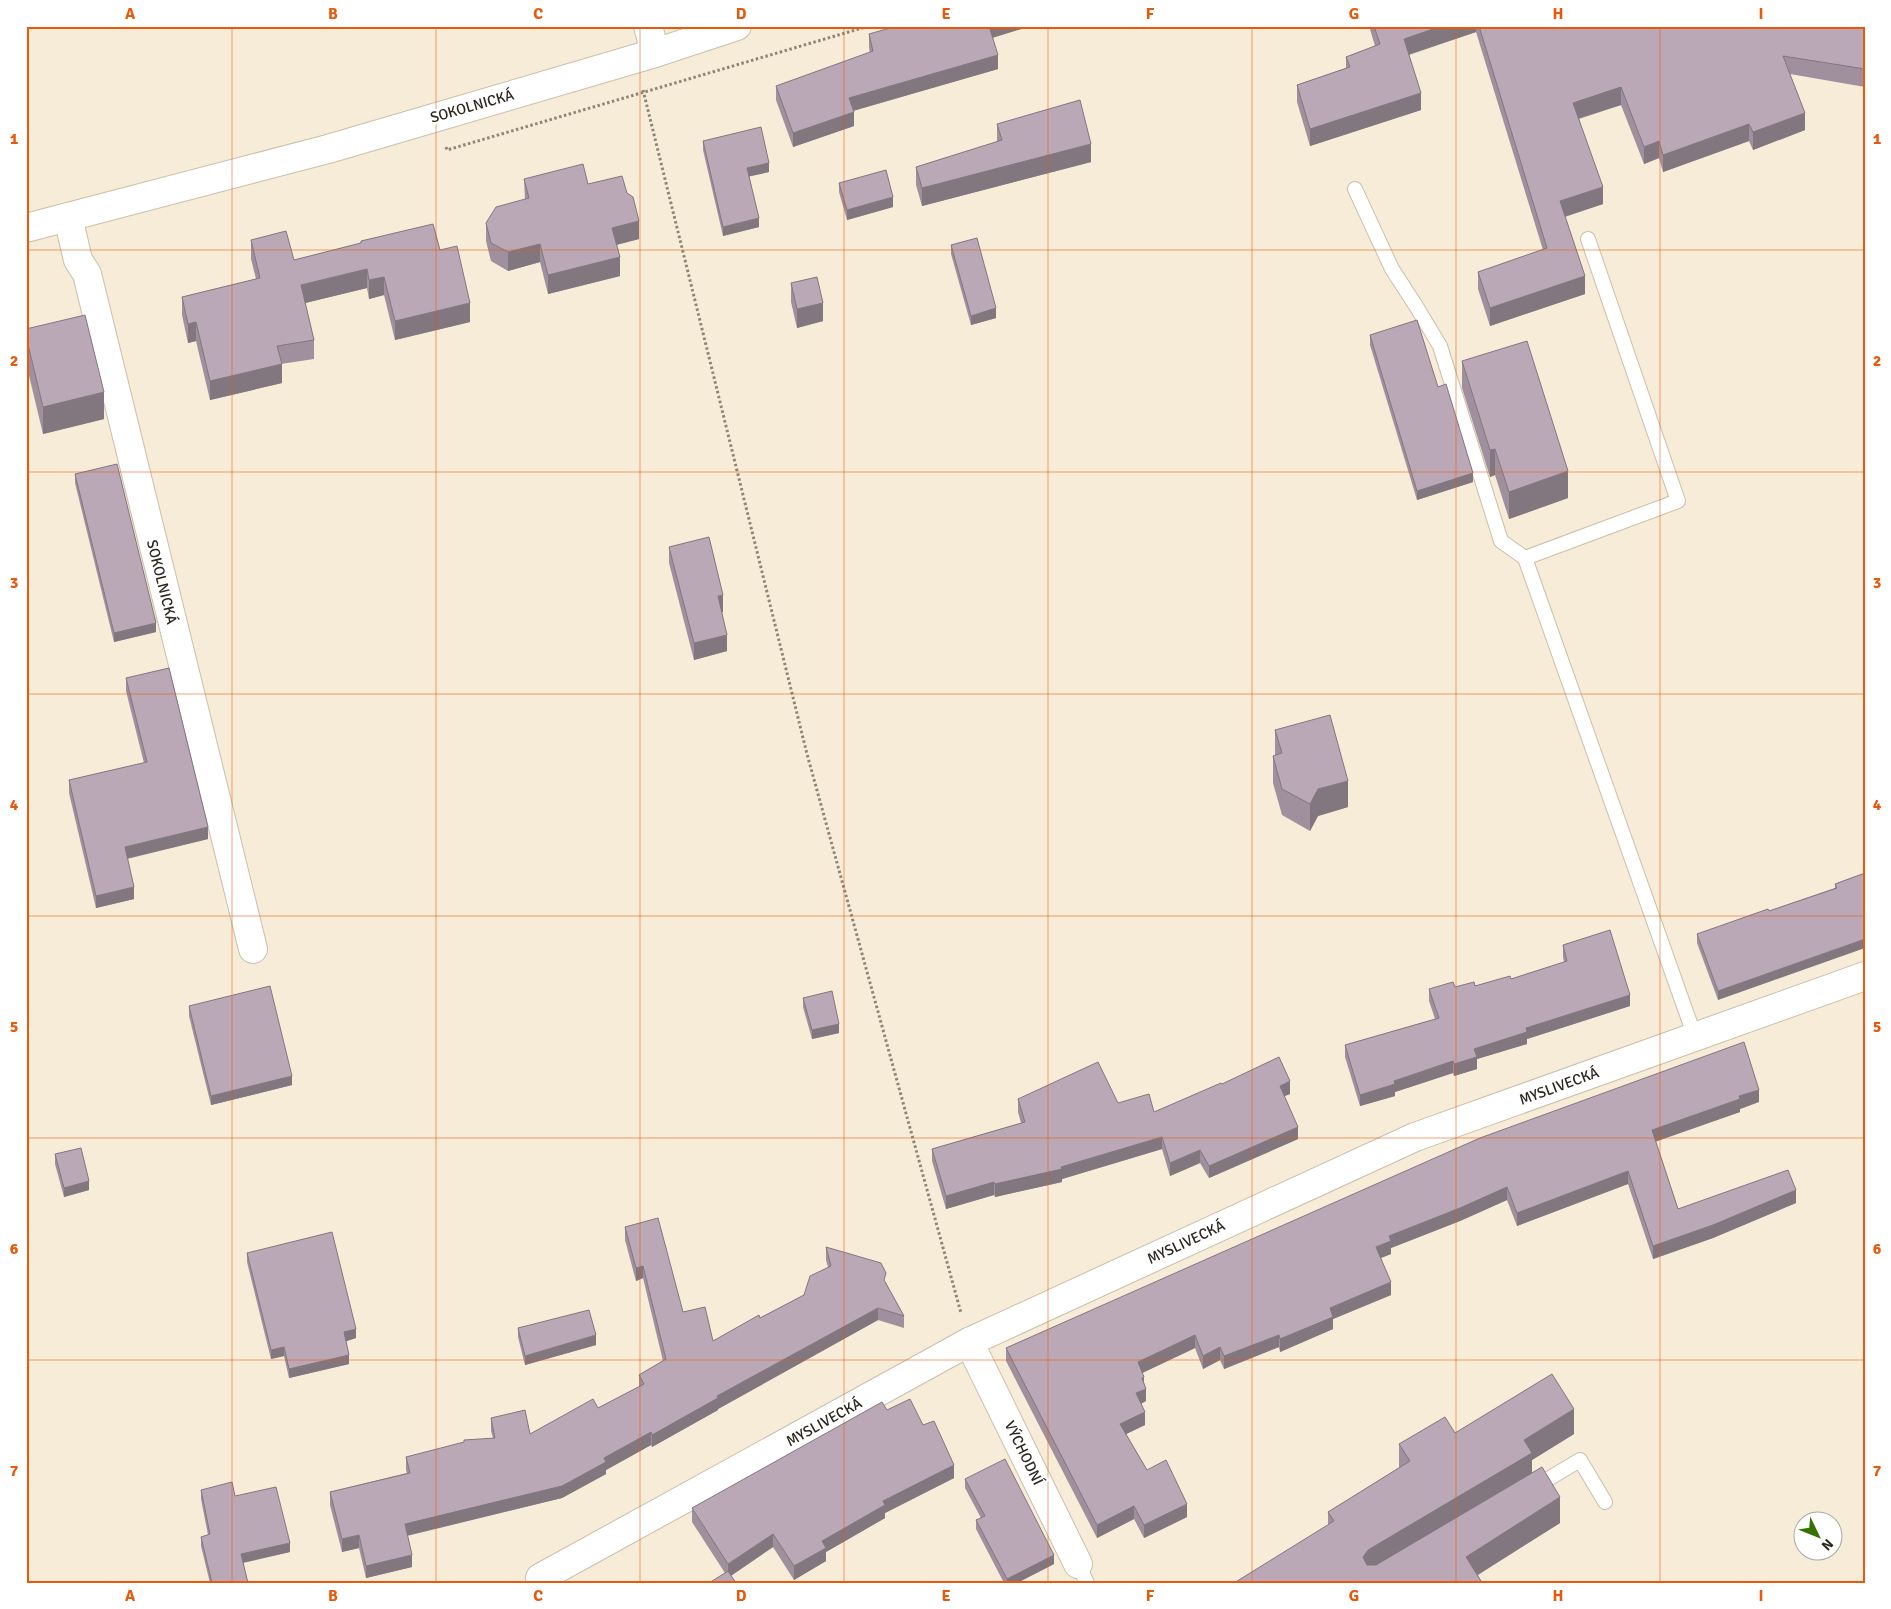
<svg xmlns="http://www.w3.org/2000/svg" width="1891" height="1609" font-family="Signika,sans-serif">
	<style>
		.lines { fill: none; stroke-linecap: round; stroke-linejoin: round }
		.lane-casing { stroke: #c9bfab; stroke-width: 16 }
		.street-casing { stroke: #c9bfab; stroke-width: 30 }
		.secondary-casing { stroke: #c9bfab; stroke-width: 30 }
		.path { stroke: #8d8678; stroke-width: 3; stroke-dasharray: 2.5 2.5; stroke-linecap: butt }
		.lane { stroke: #fff; stroke-width: 14 }
		.street { stroke: #fff; stroke-width: 28 }
		.secondary { stroke: #fff; stroke-width: 28 }
		.wall { fill: #a0909d }
		.shaded-wall { fill: #82767f }
		.building { fill: #baa8b6; stroke: #82767f }
		.grid { fill: none; stroke: #e8590c; stroke-width: 1; stroke-opacity: 0.55 }
		.labels { text-anchor: middle; stroke-width: 4.5; stroke-linejoin: round; paint-order: stroke }
		.street-label { font-size: 15px; fill: #2a261e; stroke: #fff }
		.neatline { fill: none; stroke: #e8590c; stroke-width: 2 }
		.grid-label { font-size: 16px; text-anchor: middle; font-weight: bold; fill: #e8590c }
	</style>
	<rect width="100%" height="100%" fill="#f7ecd8"/>
	<g class="lines">
		<g class="lane-casing">
			<g id="lane">
				<path d="M1355,189L1392,269L1416,306L1440,346L1501,541L1525,558L1695,1037"/>
				<path d="M1525,558L1678,501L1588,239"/>
				<path d="M1533,1488L1580,1460L1605,1502"/>
				<path d="M1078,1564L1087,1583"/>
			</g>
		</g>
		<g class="street-casing">
			<g id="street">
				<path d="M648,26L655,53"/>
				<path d="M68,217L78,260L87,274L253,949"/>
				<path d="M969,1342L1078,1564"/>
				<path d="M540,1578L969,1342L1415,1137L1865,976"/>
			</g>
		</g>
		<g class="secondary-casing">
			<path id="secondary" d="M26,228L328,149L655,53L737,26"/>
		</g>
		<g class="path">
			<path d="M643,90L807,754L961,1313"/>
			<path d="M446,147L447,150L869,26"/>
		</g>
		<use href="#lane" class="lane"/>
		<use href="#street" class="street"/>
		<use href="#secondary" class="secondary"/>
	</g>
	<g class="wall">
		<path d="M1369,26H1855L1865,28V87L1790,74L1805,130L1753,150L1749,141L1663,172L1659,158L1644,164L1621,105L1579,119L1603,204L1565,217L1585,294L1490,326L1478,289V272L1543,250L1476,32L1409,55L1421,110L1310,146L1297,102V85L1346,68V57L1375,46Z"/>
		<path d="M869,34L993,38L998,69L853,111L854,126L793,147L776,100V86L870,53L869,48Z"/>
		<path d="M997,124L1091,162L922,206L916,185V167L997,142Z"/>
		<path d="M703,141L769,172L749,176L759,227L723,236L703,150Z"/>
		<path d="M524,179L588,184L627,193L639,239L616,245L620,276L548,294L540,262L508,271L491,261L486,241V223L525,200Z"/>
		<path d="M839,183L893,207L847,220L839,192Z"/>
		<path d="M251,240L294,260L361,243V241L440,250L470,322L395,340L384,295L369,299L367,288L305,303L314,340V359L281,364L282,383L210,400L196,341L188,343L182,315V297L256,279L251,259Z"/>
		<path d="M951,245L996,318L971,325L951,254Z"/>
		<path d="M791,283L823,321L797,328L791,302Z"/>
		<path d="M26,329L104,419L43,434L26,363Z"/>
		<path d="M1370,335L1438,387L1473,482L1417,500L1370,345Z"/>
		<path d="M1462,361L1568,498L1509,519L1495,475L1490,477L1462,388Z"/>
		<path d="M75,474L156,632L114,642L75,483Z"/>
		<path d="M669,547L723,612H722L727,651L694,660L669,563Z"/>
		<path d="M126,678L208,839L127,859L134,899L96,908L69,793V780L144,763L126,691Z"/>
		<path d="M1275,730L1348,807L1318,816L1310,831L1282,815L1273,783V756L1275,755Z"/>
		<path d="M1865,873L1718,1000L1697,943V934L1769,911L1835,888V884Z"/>
		<path d="M1563,945L1630,1006L1527,1039V1044L1477,1059V1069L1454,1076L1453,1073L1395,1092V1096L1360,1106L1345,1057V1045L1435,1019L1429,1001V989L1455,987L1475,986L1511,979L1564,962L1563,957Z"/>
		<path d="M803,998L839,1033L812,1039L803,1007Z"/>
		<path d="M189,1006L292,1085L211,1105L189,1016Z"/>
		<path d="M1222,1084L1290,1094L1284,1096L1298,1139L1209,1178L1200,1163L1170,1176L1162,1149L1062,1179V1182L995,1197L994,1195L946,1209L932,1161V1149L1021,1123L1018,1112V1099L1118,1103L1154,1112Z"/>
		<path d="M1759,1102L1740,1109V1112L1655,1141L1678,1209L1796,1203L1713,1238L1653,1259L1628,1184L1517,1226L1507,1200L1460,1221L1391,1248V1254L1380,1258L1391,1295L1333,1319V1329L1280,1352L1279,1347L1224,1369L1220,1360L1203,1369L1195,1348L1142,1373L1146,1401L1141,1404L1145,1425L1126,1434L1147,1470L1187,1517L1144,1538L1134,1519L1097,1538L1006,1361V1348Z"/>
		<path d="M55,1154L89,1190L64,1197L55,1164Z"/>
		<path d="M625,1227L683,1312L713,1341L760,1318L804,1295L828,1267L826,1260V1247L886,1283L904,1316V1328L878,1320L718,1409V1410L652,1447L651,1445L606,1470V1474L562,1498L407,1536L412,1567L366,1578L359,1548L342,1552L330,1505V1492L407,1473L406,1470V1457L493,1438L491,1431V1418L530,1434L598,1408L639,1387V1375L663,1361L643,1278L636,1281L625,1240Z"/>
		<path d="M247,1253L356,1338L346,1341L349,1364L289,1378L284,1356L271,1359L247,1262Z"/>
		<path d="M518,1328L596,1345L525,1365L518,1337Z"/>
		<path d="M887,1410L923,1425L954,1478L885,1513V1518L826,1552V1561L794,1580L773,1547L731,1575L725,1573L692,1522V1508Z"/>
		<path d="M1455,1433L1574,1434L1532,1460V1473L1560,1523L1478,1575L1481,1583L1328,1524V1512L1399,1468V1444Z"/>
		<path d="M965,1479L1054,1564L1017,1583H1004L976,1529V1520L981,1518L965,1488Z"/>
		<path d="M201,1490L235,1496L290,1552L243,1563L248,1583H210L201,1546V1537L208,1535L201,1499Z"/>
	</g>
	<g class="shaded-wall">
		<path d="M989,26H1031L989,39Z"/>
		<path d="M1442,26H1476V32L1404,56V39Z"/>
		<path d="M998,55V69L849,112V98Z"/>
		<path d="M1621,87V105L1573,120V103Z"/>
		<path d="M1421,93V110L1310,146V129Z"/>
		<path d="M854,112V126L793,147V133Z"/>
		<path d="M1805,113V130L1753,150V132Z"/>
		<path d="M1749,124V141L1663,172V155Z"/>
		<path d="M1659,141V158L1644,164V147Z"/>
		<path d="M1091,144V162L922,206V188Z"/>
		<path d="M769,163V172L747,177V168Z"/>
		<path d="M1603,187V204L1560,218V201Z"/>
		<path d="M893,197V207L847,220V210Z"/>
		<path d="M759,218V227L723,236V227Z"/>
		<path d="M639,221V239L612,246V228Z"/>
		<path d="M540,244V262L508,271V252Z"/>
		<path d="M620,257V276L548,294V275Z"/>
		<path d="M367,269V288L301,304V285Z"/>
		<path d="M1585,276V294L1490,326V308Z"/>
		<path d="M384,277V295L369,299V280Z"/>
		<path d="M470,303V322L395,340V321Z"/>
		<path d="M823,303V321L797,328V309Z"/>
		<path d="M996,308V318L971,325V316Z"/>
		<path d="M196,322V341L188,343V324Z"/>
		<path d="M282,364V383L210,400V381Z"/>
		<path d="M104,392V419L43,434V407Z"/>
		<path d="M1495,449V475L1490,477V450Z"/>
		<path d="M1568,471V498L1509,519V492Z"/>
		<path d="M1473,473V482L1417,500V491Z"/>
		<path d="M723,595V612L718,613V596Z"/>
		<path d="M156,623V632L114,642V633Z"/>
		<path d="M727,635V651L694,660V643Z"/>
		<path d="M1348,781V807L1318,816L1310,831V804L1318,789Z"/>
		<path d="M208,827V839L125,859V847Z"/>
		<path d="M134,887V899L96,908V896Z"/>
		<path d="M1865,939V948L1718,1000V991Z"/>
		<path d="M1630,995V1006L1527,1039V1044L1477,1059V1069L1454,1076V1064L1474,1049L1526,1028Z"/>
		<path d="M839,1024V1033L812,1039V1030Z"/>
		<path d="M1453,1061V1073L1395,1092V1096L1360,1106V1095L1394,1081Z"/>
		<path d="M292,1076V1085L211,1105V1096Z"/>
		<path d="M1290,1081V1094L1280,1098V1086Z"/>
		<path d="M1759,1090V1102L1740,1109V1112L1652,1143V1130L1739,1096Z"/>
		<path d="M1298,1127V1139L1209,1178V1166Z"/>
		<path d="M1162,1137V1149L1062,1179V1182L995,1197V1184L1061,1167Z"/>
		<path d="M1200,1150V1163L1170,1176V1163Z"/>
		<path d="M1628,1171V1184L1517,1226V1213Z"/>
		<path d="M89,1181V1190L64,1197V1188Z"/>
		<path d="M994,1182V1195L946,1209V1196Z"/>
		<path d="M1507,1187V1200L1460,1221L1391,1248V1254L1376,1260V1247L1389,1236Z"/>
		<path d="M1796,1190V1203L1713,1238L1653,1259V1246Z"/>
		<path d="M643,1266V1278L636,1281V1268Z"/>
		<path d="M1391,1282V1295L1333,1319V1329L1280,1352V1339L1330,1308Z"/>
		<path d="M878,1308V1320L718,1409V1410L652,1447V1435L717,1396Z"/>
		<path d="M356,1329V1338L344,1342V1332Z"/>
		<path d="M596,1335V1345L525,1365V1356Z"/>
		<path d="M1195,1335V1348L1138,1375V1362Z"/>
		<path d="M1279,1335V1347L1224,1369V1356Z"/>
		<path d="M284,1347V1356L271,1359V1350Z"/>
		<path d="M1220,1347V1360L1203,1369V1356Z"/>
		<path d="M349,1355V1364L289,1378V1369Z"/>
		<path d="M1144,1377V1390L1146,1389V1401L1136,1406V1393L1142,1378Z"/>
		<path d="M1574,1409V1434L1532,1460V1478L1363,1583V1557L1368,1550L1524,1440Z"/>
		<path d="M1145,1412V1425L1120,1437V1424Z"/>
		<path d="M651,1432V1445L606,1470V1474L562,1498L405,1536V1524L604,1458Z"/>
		<path d="M954,1465V1478L885,1513V1518L826,1552V1561L794,1580V1566L822,1541L883,1501Z"/>
		<path d="M1560,1497V1523L1466,1582V1557Z"/>
		<path d="M1187,1504V1517L1144,1538V1525Z"/>
		<path d="M1134,1506V1519L1097,1538V1525Z"/>
		<path d="M773,1534V1547L728,1578V1564Z"/>
		<path d="M359,1535V1548L342,1552V1539Z"/>
		<path d="M290,1543V1552L241,1563V1554Z"/>
		<path d="M412,1555V1567L366,1578V1566Z"/>
		<path d="M1054,1555V1564L1017,1583H1007V1579Z"/>
	</g>
	<g class="building">
		<path d="M897,26H989L998,55L849,98L854,112L793,133L776,86L873,51L869,34Z"/>
		<path d="M1374,26H1442L1404,39L1421,93L1310,129L1297,85L1350,67L1346,57L1380,44Z"/>
		<path d="M1479,26H1855L1865,28V69L1783,56L1805,113L1753,132L1749,124L1663,155L1659,141L1644,147L1621,87L1573,103L1603,187L1560,201L1585,276L1490,308L1478,272L1547,248Z"/>
		<path d="M1080,100L1091,144L922,188L916,167L1002,140L997,124Z"/>
		<path d="M761,127L769,163L747,168L759,218L723,227L703,141Z"/>
		<path d="M583,164L588,184L622,176L627,193L633,197L639,221L612,228L620,257L548,275L540,244L508,252L491,243L486,223L496,207L529,198L524,179Z"/>
		<path d="M886,170L893,197L847,210L839,183Z"/>
		<path d="M433,224L440,250L457,246L470,303L395,321L384,277L369,280L367,269L301,285L314,340L277,346L282,364L210,381L196,322L188,324L182,297L260,278L251,240L286,231L294,260L361,243V241Z"/>
		<path d="M977,238L996,308L971,316L951,245Z"/>
		<path d="M817,277L823,303L797,309L791,283Z"/>
		<path d="M85,315L104,392L43,407L26,336V329Z"/>
		<path d="M1417,320L1438,387L1446,384L1473,473L1417,491L1370,335Z"/>
		<path d="M1527,341L1568,471L1509,492L1495,449L1490,450L1462,361Z"/>
		<path d="M117,464L156,623L114,633L75,474Z"/>
		<path d="M709,537L723,595L718,596L727,635L694,643L669,547Z"/>
		<path d="M169,668L208,827L125,847L134,887L96,896L69,780L147,762L126,678Z"/>
		<path d="M1330,715L1348,781L1318,789L1310,804L1282,789L1273,756L1282,753L1275,730Z"/>
		<path d="M1865,873V939L1718,991L1697,934L1768,909L1769,911L1837,888L1835,884Z"/>
		<path d="M1610,930L1630,995L1526,1028L1527,1032L1474,1049L1477,1057L1454,1064L1453,1061L1394,1081L1395,1084L1360,1095L1345,1045L1439,1018L1429,989L1453,982L1455,987L1474,982L1475,986L1510,976L1511,979L1567,961L1563,945Z"/>
		<path d="M270,986L292,1076L211,1096L189,1006Z"/>
		<path d="M832,991L839,1024L812,1030L803,998Z"/>
		<path d="M1744,1042L1759,1090L1739,1096L1740,1099L1652,1130L1678,1209L1788,1170L1796,1190L1713,1225L1653,1246L1628,1171L1517,1213L1507,1187L1460,1208L1389,1236L1391,1241L1376,1247L1391,1282L1330,1308L1333,1317L1280,1339L1279,1335L1224,1356L1220,1347L1203,1356L1195,1335L1138,1362L1144,1377L1142,1378L1146,1389L1136,1393L1145,1412L1120,1424L1147,1470L1166,1460L1187,1504L1144,1525L1134,1506L1097,1525L1006,1348L1480,1138Z"/>
		<path d="M1279,1057L1290,1081L1280,1086L1298,1127L1209,1166L1200,1150L1170,1163L1162,1137L1061,1167L1062,1169L995,1184L994,1182L946,1196L932,1149L1025,1122L1018,1099L1098,1062L1118,1103L1149,1094L1154,1112L1221,1083L1222,1084Z"/>
		<path d="M81,1148L89,1181L64,1188L55,1154Z"/>
		<path d="M658,1218L683,1312L705,1307L713,1341L759,1315L760,1318L804,1295L810,1276L831,1266L826,1247L881,1263L886,1273L884,1280L904,1316L878,1308L717,1396L718,1398L652,1435L651,1432L604,1458L606,1462L562,1486L405,1524L412,1555L366,1566L359,1535L342,1539L330,1492L410,1473L406,1457L464,1442V1440L495,1438L491,1418L525,1410L530,1434L593,1399L598,1408L644,1384L639,1375L666,1359L643,1266L636,1268L625,1227Z"/>
		<path d="M332,1232L356,1329L344,1332L349,1355L289,1369L284,1347L271,1350L247,1253Z"/>
		<path d="M589,1310L596,1335L525,1356L518,1328Z"/>
		<path d="M1552,1374L1574,1409L1524,1440L1532,1453L1368,1550L1363,1557L1367,1565H1376L1542,1467L1560,1497L1466,1557L1481,1581L1478,1583H1234L1334,1521L1328,1512L1410,1461L1399,1444L1445,1417L1455,1433Z"/>
		<path d="M910,1399L923,1425L934,1421L954,1465L883,1501L885,1505L822,1541L826,1548L794,1566L773,1534L728,1564L692,1508L882,1402L887,1410Z"/>
		<path d="M1005,1459L1054,1555L1007,1579L976,1520L985,1516L965,1479Z"/>
		<path d="M232,1482L235,1496L276,1487L290,1543L241,1554L248,1583H212L201,1537L210,1534L201,1490Z"/>
		<path d="M728,1571L736,1583H709Z"/>
	</g>
	<path class="grid" d="M232,26V1583M436,26V1583M640,26V1583M844,26V1583M1048,26V1583M1252,26V1583M1456,26V1583M1660,26V1583M26,250H1865M26,472H1865M26,694H1865M26,916H1865M26,1138H1865M26,1360H1865"/>
	<g class="labels">
		<g class="street-label">
			<text transform="translate(472 106) rotate(-16)" y="5">SOKOLNICKÁ</text>
			<text transform="translate(162 582) rotate(76)" y="5">SOKOLNICKÁ</text>
			<text transform="translate(1559 1086) rotate(-20)" y="5">MYSLIVECKÁ</text>
			<text transform="translate(1186 1242) rotate(-25)" y="5">MYSLIVECKÁ</text>
			<text transform="translate(824 1422) rotate(-29)" y="5">MYSLIVECKÁ</text>
			<text transform="translate(1024 1453) rotate(64)" y="5">VÝCHODNÍ</text>
		</g>
	</g>
	<rect width="1891" height="1609" fill="none" stroke="#ffffff" stroke-width="55"/>
	<g transform="translate(1818 1536) rotate(133)"><circle r="24" fill="#ffffff" stroke="#aaa8a5"/>
	<path d="M0-4L9 19L0 12L-9 19Z" fill="#367102"/>
	<text y="-8" font-size="14" font-weight="bold" text-anchor="middle" fill="#2a261e">N</text>
	</g>
	<rect x="28" y="28" width="1836" height="1554" class="neatline"/>
	<g class="grid-label">
		<text x="130" y="19">A</text>
		<text x="333" y="19">B</text>
		<text x="538" y="19">C</text>
		<text x="741" y="19">D</text>
		<text x="946" y="19">E</text>
		<text x="1150" y="19">F</text>
		<text x="1354" y="19">G</text>
		<text x="1558" y="19">H</text>
		<text x="1761" y="19">I</text>
		<text x="14" y="144">1</text>
		<text x="1877" y="144">1</text>
		<text x="14" y="366">2</text>
		<text x="1877" y="366">2</text>
		<text x="14" y="588">3</text>
		<text x="1877" y="588">3</text>
		<text x="14" y="810">4</text>
		<text x="1877" y="810">4</text>
		<text x="14" y="1032">5</text>
		<text x="1877" y="1032">5</text>
		<text x="14" y="1254">6</text>
		<text x="1877" y="1254">6</text>
		<text x="14" y="1476">7</text>
		<text x="1877" y="1476">7</text>
		<text x="130" y="1601">A</text>
		<text x="333" y="1601">B</text>
		<text x="538" y="1601">C</text>
		<text x="741" y="1601">D</text>
		<text x="946" y="1601">E</text>
		<text x="1150" y="1601">F</text>
		<text x="1354" y="1601">G</text>
		<text x="1558" y="1601">H</text>
		<text x="1761" y="1601">I</text>
	</g>
</svg>
